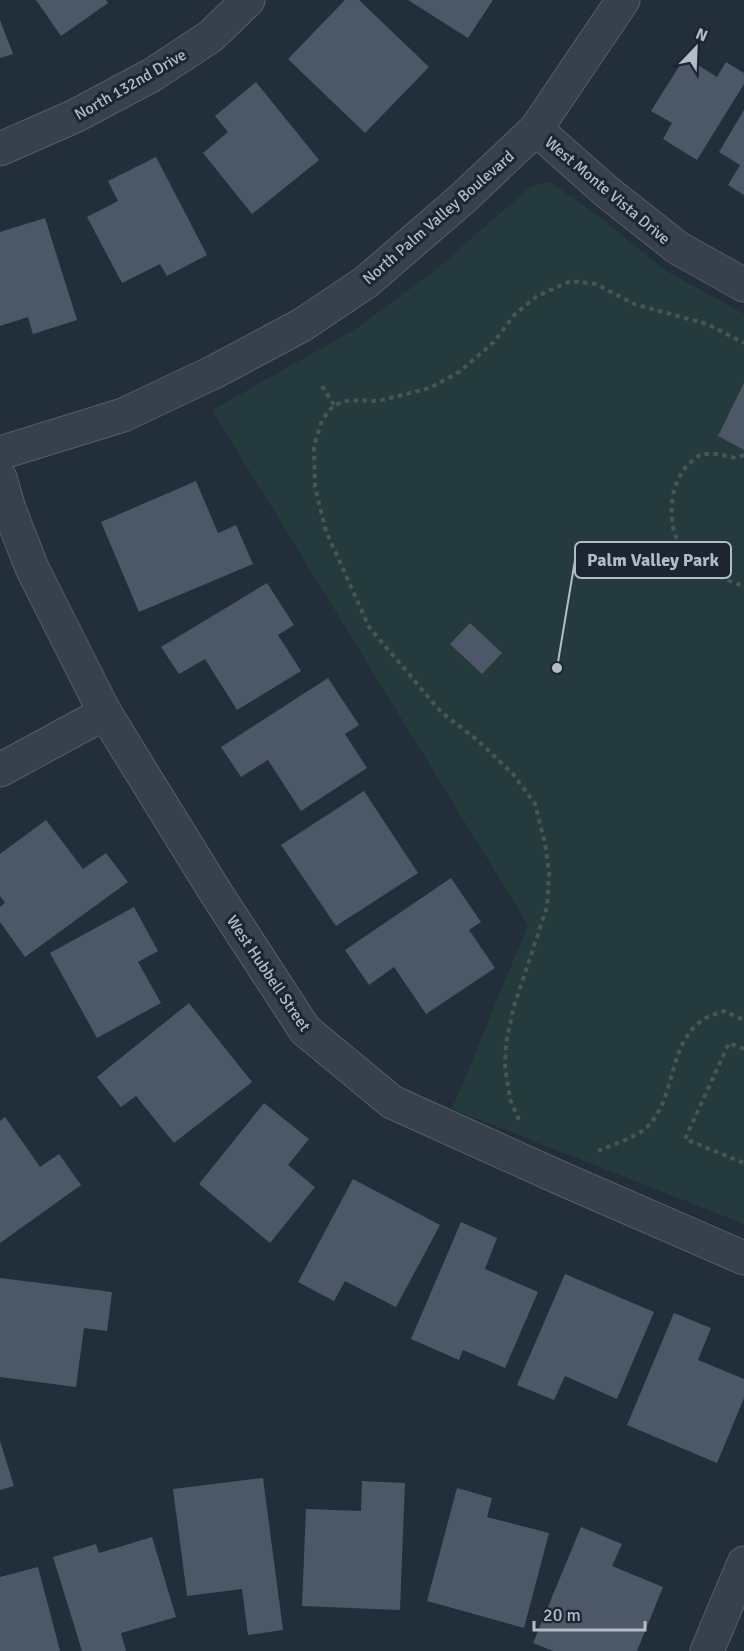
<svg xmlns="http://www.w3.org/2000/svg" width="744" height="1651" font-family="Signika,sans-serif">
	<style>
		.green { fill: #253a3c }
		.building { fill: #4c5867 }
		.lines { fill: none; stroke-linecap: round; stroke-linejoin: round }
		.minor-casing { stroke: #555e69; stroke-width: 35 }
		.path { stroke: #435759; stroke-width: 4; stroke-dasharray: 4.5 4.5; stroke-linecap: butt }
		.minor { stroke: #37404b; stroke-width: 33 }
		.labels { text-anchor: middle; stroke-width: 6; stroke-linejoin: round; paint-order: stroke }
		.street-label { font-size: 16px; fill: #b2bbc7; stroke: #1c2530 }
		.leader { fill: none; stroke: #b2bbc7; stroke-width: 2 }
		.callout-dot { fill: #b2bbc7; stroke: #1c2530; stroke-width: 2 }
		.callout { fill: #1c2530; stroke: #b2bbc7; stroke-width: 2 }
		.callout-label { font-size: 18px; text-anchor: middle; font-weight: bold; fill: #b2bbc7 }
	</style>
	<rect width="100%" height="100%" fill="#232e3b"/>
	<path class="green" d="M550,182L596,214L663,269L744,314V1224L452,1109L528,925L212,410L354,330L433,272L531,186Z"/>
	<g class="building">
		<path d="M36,0H106L108,3L61,36Z"/>
		<path d="M345,0H359L429,67L365,133L288,59Z"/>
		<path d="M408,0H493L468,38Z"/>
		<path d="M0,20L13,54L0,58Z"/>
		<path d="M685,57L717,77L726,62L744,73V84L697,160L663,139L672,123L651,111Z"/>
		<path d="M256,82L319,160L252,214L203,153L228,132L215,116Z"/>
		<path d="M744,110V195L728,185L740,165L719,152Z"/>
		<path d="M156,157L207,255L167,276L160,264L122,283L87,217L118,201L108,181Z"/>
		<path d="M45,218L77,320L33,334L28,317L0,326V232Z"/>
		<path d="M744,383V450L718,436Z"/>
		<path d="M196,481L218,533L236,525L253,564L139,612L101,522Z"/>
		<path d="M267,583L294,625L278,635L301,671L237,710L205,659L179,674L161,647Z"/>
		<path d="M470,623L502,653L482,674L450,644Z"/>
		<path d="M328,678L359,725L345,734L367,768L301,811L268,760L241,777L221,747Z"/>
		<path d="M364,791L418,873L336,926L281,845Z"/>
		<path d="M46,820L83,869L106,853L128,882L25,957L0,922V907L5,903L0,896V854Z"/>
		<path d="M451,878L481,922L469,930L495,968L426,1014L394,967L369,985L345,950Z"/>
		<path d="M134,907L158,951L138,962L161,1003L97,1038L50,953Z"/>
		<path d="M189,1003L252,1082L174,1143L136,1096L121,1107L97,1077Z"/>
		<path d="M264,1103L309,1139L288,1165L315,1187L270,1243L199,1184Z"/>
		<path d="M5,1117L40,1167L59,1154L81,1185L0,1243V1121Z"/>
		<path d="M353,1179L440,1225L396,1307L345,1281L334,1301L298,1282Z"/>
		<path d="M461,1222L497,1238L485,1269L538,1292L505,1368L463,1350L459,1360L411,1339Z"/>
		<path d="M565,1274L654,1312L617,1399L565,1376L554,1400L517,1385Z"/>
		<path d="M0,1278L112,1292L107,1331L84,1328L76,1387L0,1377Z"/>
		<path d="M674,1313L711,1328L698,1360L744,1379V1398L717,1463L627,1425Z"/>
		<path d="M0,1441L14,1486L0,1490Z"/>
		<path d="M263,1478L283,1630L248,1635L242,1589L187,1596L173,1489Z"/>
		<path d="M362,1481L405,1483L400,1610L302,1606L306,1509L361,1511Z"/>
		<path d="M457,1488L492,1498L487,1517L549,1533L524,1628L427,1601Z"/>
		<path d="M581,1527L622,1544L612,1566L663,1587L637,1651H553L533,1643Z"/>
		<path d="M152,1537L176,1617L121,1633L126,1651H82L53,1557L96,1544L99,1553Z"/>
		<path d="M38,1567L60,1651H0V1577Z"/>
	</g>
	<g class="lines">
		<g class="minor-casing">
			<g id="minor">
				<path d="M536,129L607,192L678,248L744,285"/>
				<path d="M0,149L75,116L152,75L211,36L248,0"/>
				<path d="M0,453L123,415L214,372L302,325L366,282L462,199L536,129L623,0"/>
				<path d="M0,478L9,509L32,568L105,713L216,893L305,1030L392,1102L558,1177L744,1258"/>
				<path d="M0,770L105,713"/>
				<path d="M707,1651L744,1563"/>
			</g>
		</g>
		<g class="path">
			<path d="M322,386L334,405"/>
			<path d="M744,455L736,458L718,454H701C693,460 685,466 681,474C669,493 668,528 681,547C695,567 721,579 744,586"/>
			<path d="M744,1049L729,1043L685,1139L744,1163"/>
			<path d="M519,1120L510,1099L505,1067L506,1043L514,1006L547,907L549,873L545,843L535,804L513,774L476,739L441,712L369,627L326,531L315,487L314,446L322,420L334,405L350,400L378,401L430,388L459,372L494,342L515,314L537,296L571,281L596,284L634,304L707,324L744,343"/>
			<path d="M598,1151C613,1144 636,1138 648,1126C677,1096 667,1044 703,1020C709,1015 717,1014 724,1011L744,1020"/>
		</g>
		<use href="#minor" class="minor"/>
	</g>
	<g class="labels">
		<g class="street-label">
			<text transform="translate(130 84) rotate(-30)" y="6">North 132nd Drive</text>
			<text transform="translate(608 190) rotate(40)" y="6">West Monte Vista Drive</text>
			<text transform="translate(438 217) rotate(-41)" y="6">North Palm Valley Boulevard</text>
			<text transform="translate(269 973) rotate(56)" y="6">West Hubbell Street</text>
		</g>
	</g>
	<path class="leader" d="M557 668L575 560"/>
	<circle class="callout-dot" cx="557" cy="668" r="6"/>
	<rect class="callout" x="575" y="542" width="156" height="36" rx="6"/>
	<g class="callout-label">
		<text x="653" y="566">Palm Valley Park</text>
	</g>
	<g transform="translate(696 48) rotate(23)" stroke="#1c2530" stroke-width="4.5" paint-order="stroke">
	<path d="M0-4.5L10 22L0 15L-10 22Z" fill="#b2bbc7"/>
	<text y="-9" font-size="16" font-weight="bold" text-anchor="middle" fill="#b2bbc7">N</text>
	</g>
	<path d="M534 1621v9h111v-9" fill="none" stroke="#b2bbc7" stroke-width="3"/>
	<text x="543" y="1621" font-size="18" fill="#b2bbc7" stroke="#1c2530" stroke-width="4.5" paint-order="stroke">20 m</text>
</svg>
